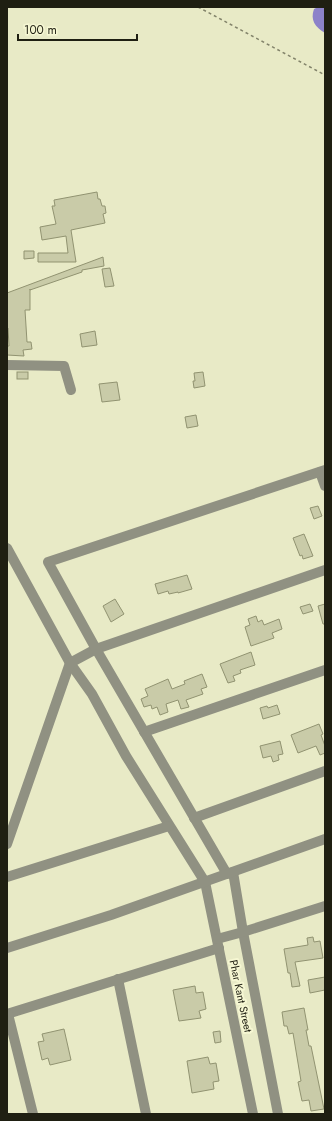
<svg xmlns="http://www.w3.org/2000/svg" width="332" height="1121" font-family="Jost,sans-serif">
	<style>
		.water { fill: #8c82c9 }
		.building { fill: #c9cba8; stroke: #919371 }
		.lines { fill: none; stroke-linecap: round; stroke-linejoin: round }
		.path { stroke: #82836a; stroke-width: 1.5; stroke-dasharray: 3 3; stroke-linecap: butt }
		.minor { stroke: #909182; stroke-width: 10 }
		.labels { text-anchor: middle; stroke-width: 4; stroke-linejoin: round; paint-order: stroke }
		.street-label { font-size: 11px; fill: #1f1f12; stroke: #f6f7d3 }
	</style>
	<rect width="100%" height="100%" fill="#e8eac6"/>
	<path class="water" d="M318,7H325V33C315,27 310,20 314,9Z"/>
	<g class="building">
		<path d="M97,192L98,199H100L102,206H105L106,213L103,214L105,223L71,230L76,262H38V253H68L66,236L42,240L40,227L56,224L52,206H55L54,200Z"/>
		<path d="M24,251H34V258L24,259Z"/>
		<path d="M103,257L104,266L82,270V272L30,290V289V310H25L27,342H31L32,349L23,350L24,356L7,355V346H9L8,328H7V293Z"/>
		<path d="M110,268L114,286L105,287L102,269Z"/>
		<path d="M95,331L97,345L82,347L80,334Z"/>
		<rect x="17" y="372" width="11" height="7"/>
		<path d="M203,372L205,386L194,388L193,381H195L194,373Z"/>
		<path d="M117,382L120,400L102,402L99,384Z"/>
		<path d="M196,415L198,426L187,428L185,417Z"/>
		<path d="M318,506L322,516L314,519L310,508Z"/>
		<path d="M304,534L313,556L303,559L302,555L300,556L293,538Z"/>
		<path d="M187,575L192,589L178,593V592L169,594L168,591L158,594L155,584Z"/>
		<path d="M115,599L124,614L111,622L103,606Z"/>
		<path d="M310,604L313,611L303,614L300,607Z"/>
		<path d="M325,604V624H323L318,606Z"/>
		<path d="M256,616L258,622L262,620L264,625L279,619L282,629L272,633L274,638L251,646L245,627L250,625L248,619Z"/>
		<path d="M251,652L255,665L240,670L241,673L233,676L235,681L228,683L220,664Z"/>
		<path d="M202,674L207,687L201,689L203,694L186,700L189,707L181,709L178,700L166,704L168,712L160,715L157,707L152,709L151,705L144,707L141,699L148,696L145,689L168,679L172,689L185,684L184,681Z"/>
		<path d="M277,705L280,714L263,719L260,708L267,706L268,708Z"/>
		<path d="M319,724L323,734L321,735L325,746V753L320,755L316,746L298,753L291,735Z"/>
		<path d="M280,741L283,754L278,755L279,760L273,762L271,756L263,758L260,746Z"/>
		<path d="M313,937L314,942L320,941L323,958L295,962L300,986L292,987L290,973H288L284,949L308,945L307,938Z"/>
		<path d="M325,977V990L310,993L308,980Z"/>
		<path d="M195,986L196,993L203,992L206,1009L199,1011L201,1018L179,1021L173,990Z"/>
		<path d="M304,1008L308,1030H306L309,1046H311L324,1109L311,1111L309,1100L302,1101L298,1082L301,1081L293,1033L289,1034L287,1026H284L282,1012Z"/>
		<path d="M64,1029L71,1060L50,1065L48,1058L42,1060L38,1042L44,1041L42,1034Z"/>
		<path d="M220,1031L221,1042L215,1043L213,1032Z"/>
		<path d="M208,1057L210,1064L216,1063L219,1081L213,1082L214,1089L192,1093L187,1061Z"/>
	</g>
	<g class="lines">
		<path class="path" d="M198,7L325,75"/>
		<g class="minor">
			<path d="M7,365L64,366L71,390"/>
			<path d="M320,472L325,486"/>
			<path d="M7,548L70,663L92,694L126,756L205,882L253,1114"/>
			<path d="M144,732L325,670"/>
			<path d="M194,818L325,771"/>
			<path d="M7,844L70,663L96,649L325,570"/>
			<path d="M233,872L243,932L278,1114"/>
			<path d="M227,874L96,649L48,562L325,470"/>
			<path d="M7,877L169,826"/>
			<path d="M217,939L243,932L325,906"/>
			<path d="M7,948L111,915L325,839"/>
			<path d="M118,979L146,1114"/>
			<path d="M7,1014L219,948"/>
			<path d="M8,1014L33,1114"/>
		</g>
	</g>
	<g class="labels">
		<g class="street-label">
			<text transform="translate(241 996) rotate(78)" y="4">Phar Kant Street</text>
		</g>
	</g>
	<rect width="332" height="1121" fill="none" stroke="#1f1f12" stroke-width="16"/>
	<path d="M18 34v6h119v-6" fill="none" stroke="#1f1f12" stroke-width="2"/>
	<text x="24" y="34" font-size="12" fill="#1f1f12" stroke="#f6f7d3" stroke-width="3" paint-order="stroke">100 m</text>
</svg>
